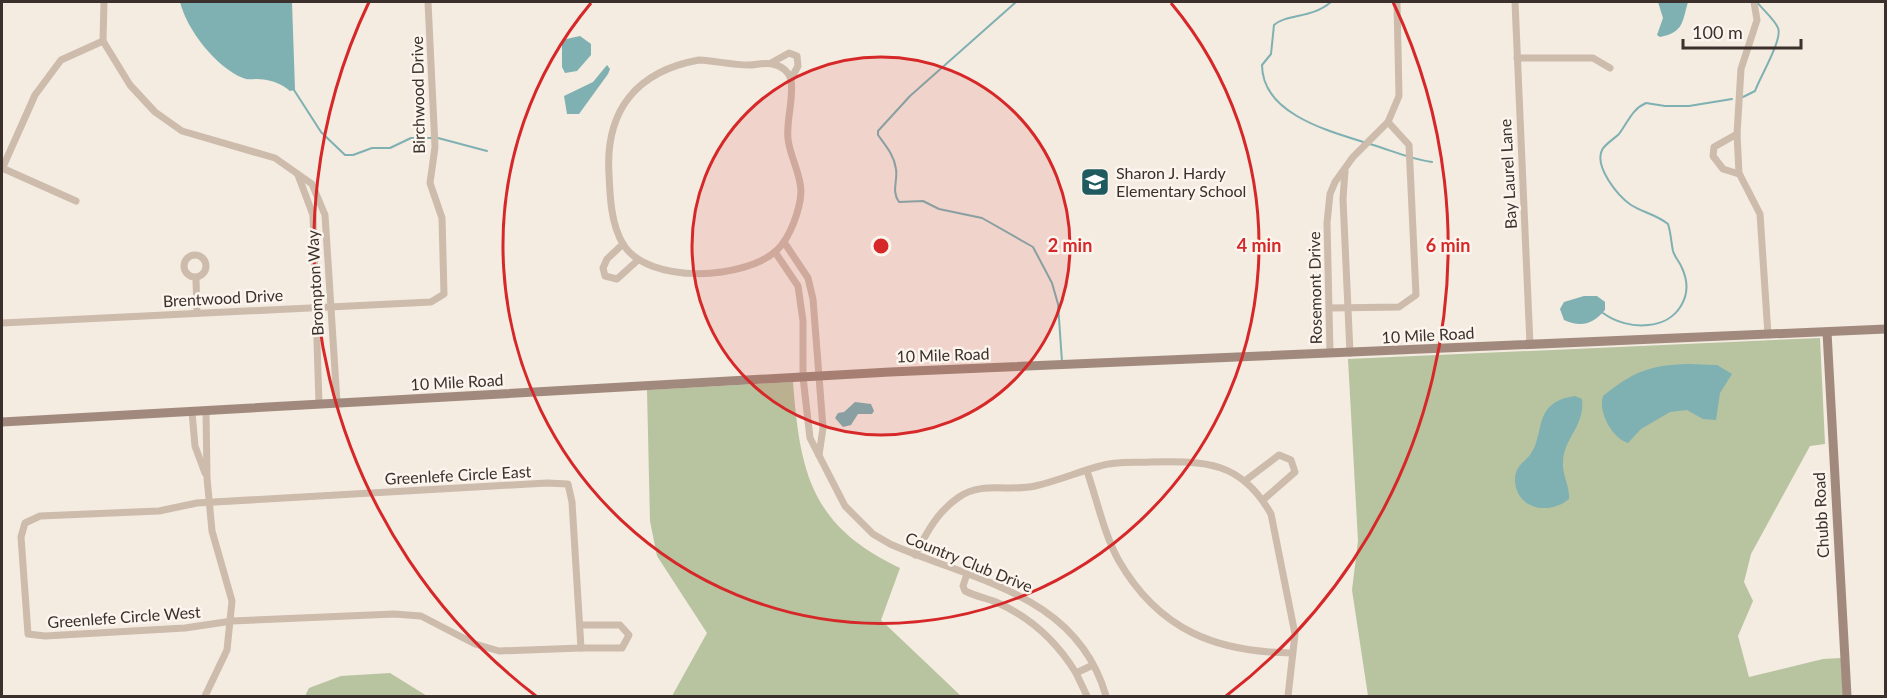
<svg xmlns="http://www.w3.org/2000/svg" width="1887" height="698" font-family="Lato,sans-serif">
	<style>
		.green { fill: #b8c4a0 }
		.water { fill: #7fb0b2 }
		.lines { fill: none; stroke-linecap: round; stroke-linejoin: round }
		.stream { stroke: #7fb0b2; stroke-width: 2 }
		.street { stroke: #cdbbac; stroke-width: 7 }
		.secondary { stroke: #a18a7d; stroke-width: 9 }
		.ring { fill: none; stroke: #d62828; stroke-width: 3 }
		.labels { text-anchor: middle; stroke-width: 5; stroke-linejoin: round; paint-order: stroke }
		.street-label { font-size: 16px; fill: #3b302b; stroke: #fbf5ee }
		.poi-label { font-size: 16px; fill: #3b302b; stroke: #fbf5ee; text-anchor: start }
		.centre { fill: #d62828; stroke: #fbf5ee; stroke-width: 3 }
		.ring-label { font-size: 18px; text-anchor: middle; font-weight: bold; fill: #d62828; stroke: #fbf5ee; stroke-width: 5; stroke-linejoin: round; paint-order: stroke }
	</style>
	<rect width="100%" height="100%" fill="#f4ebe1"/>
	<g class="green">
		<path d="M1820,338L1825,444L1810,446L1751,554L1744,582L1753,601L1738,636L1749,677L1823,659L1841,658L1843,696H1368L1352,590L1358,541L1348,359Z"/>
		<path d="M793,382C800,473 811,526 900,568L881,620L961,696H672L707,633L657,556L650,521L647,390Z"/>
		<path d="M390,673L427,696H305L309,688L341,676Z"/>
	</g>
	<g class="water">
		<path d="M180,2H292L295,90L290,91C281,83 269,79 256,79C252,79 247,80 243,78C216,67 187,30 180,2Z"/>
		<path d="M1658,2H1688C1682,22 1684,32 1660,37L1657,35L1663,18Z"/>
		<path d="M580,36L591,44V55L577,71L565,73L562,67V40Z"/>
		<path d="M607,65L610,69L608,74L579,114H567L564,96L593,82Z"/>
		<path d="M1584,296H1597L1605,302V310C1593,324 1581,328 1564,320L1560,309L1564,302Z"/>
		<path d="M1688,364L1717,365L1732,374L1720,393L1716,420L1703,419L1687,410L1670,412L1641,429L1628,443C1612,438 1598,412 1603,396C1633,372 1649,365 1688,364Z"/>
		<path d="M1575,396L1582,399C1585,427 1564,437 1563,462C1562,475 1570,486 1569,499C1549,516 1514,509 1515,478C1516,466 1523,463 1530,455C1546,435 1531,402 1575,396Z"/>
		<path d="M855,402L871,404L874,411L872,414H858L851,425L843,427L835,418L838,413L844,412Z"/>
	</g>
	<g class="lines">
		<g class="stream">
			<path d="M1016,2L910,96L878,131V135C886,146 894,155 896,169C898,181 891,191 899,202L923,201L939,209L982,218L1033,247L1052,283L1058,304L1062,362"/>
			<path d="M1331,2C1311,19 1288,13 1274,25L1271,54L1262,65C1262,115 1332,132 1370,144C1391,150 1409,159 1432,162"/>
			<path d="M294,90L321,132L345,155H353L372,148H390L411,138H432"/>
			<path d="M1743,97L1755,91C1760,77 1783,39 1778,28C1775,20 1763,10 1757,2"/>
			<path d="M438,138L487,151"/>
			<path d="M1603,313C1615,322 1633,327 1648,325C1677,323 1695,296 1682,268C1680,262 1675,258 1673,251C1671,242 1671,233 1668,224C1657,215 1642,212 1631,205C1618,196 1594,167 1602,150C1605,144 1614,139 1619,134C1628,122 1632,109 1646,103L1665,106H1689L1732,99"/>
		</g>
		<g class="street">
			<path d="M104,2L103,41L130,85L155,112L182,131L275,158L312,184L325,215L337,402"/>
			<path d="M1515,2L1530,345"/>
			<path d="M1754,2L1757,20L1741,69L1737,134L1739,173L1760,214L1768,335"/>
			<path d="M1517,58H1593L1610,68"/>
			<path d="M699,60C716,61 732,65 749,65C756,65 765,62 772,64C780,65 789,71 791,80C794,99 786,120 788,139C790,157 801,174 801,192C800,210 790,238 777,250C746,280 648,285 623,244C611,224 610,197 609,174C605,110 637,71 699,60Z"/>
			<path d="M771,63L789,53L797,56L798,66L791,79"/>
			<path d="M1737,134L1714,147L1713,156L1723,169L1739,174"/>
			<path d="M2,168L76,201"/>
			<path d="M2,169L35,95L61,60L103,41"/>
			<path d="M1345,171L1343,199L1350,353"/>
			<path d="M298,175L313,215L319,404"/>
			<path d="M784,242L808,278L813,299L823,428L819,455"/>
			<path d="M623,244L607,259L603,268L605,276L617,279L638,260"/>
			<path d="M775,252L798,286L803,321V377L810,438L845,506L873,534L890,544C974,581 1077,594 1106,696"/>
			<circle cx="195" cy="266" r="11"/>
			<path d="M196,279L197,313"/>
			<path d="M1330,308L1399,307L1416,295L1409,145L1388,122"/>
			<path d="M2,323L431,302L444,294L442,218L430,183L435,147L428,2"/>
			<path d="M1330,353L1327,223L1330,194L1335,182L1353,157L1388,122L1399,96L1397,2"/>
			<path d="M192,412L195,446L205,473"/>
			<path d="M1087,471C1097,500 1104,534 1119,561C1159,630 1216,652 1291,653"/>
			<path d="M1246,480L1279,455L1291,460L1295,472L1263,500"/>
			<path d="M547,483L568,484L572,502L581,648L499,651L475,644L421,616L394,614L232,621L185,628L45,636L28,634L21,537L25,523L40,516L159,511L197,503Z"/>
			<path d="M915,555C927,532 937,512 959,497C982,481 1009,492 1035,486C1057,481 1078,472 1100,466C1116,461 1134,463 1150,462C1206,461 1241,461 1271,514L1295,634L1288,696"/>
			<path d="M967,574L963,586L965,591C975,596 985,598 996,602C1030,617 1057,642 1076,673L1093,665"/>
			<path d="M580,625H620L629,635L622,648H581"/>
			<path d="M1076,673L1087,696"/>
			<path d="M205,696L227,650L232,601L212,531L207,478L206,411"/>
		</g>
		<g class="secondary">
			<path d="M1827,332L1847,696"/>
			<path d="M2,422L890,372L1886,329"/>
		</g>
	</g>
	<circle cx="881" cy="246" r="189" fill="#d62828" fill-opacity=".12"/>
	<g class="ring">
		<circle cx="881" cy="246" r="189"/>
		<path d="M1171 3A378 378 0 1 1 591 3"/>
		<path d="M536 696A567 567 0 0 1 369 2M1393 2A567 567 0 0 1 1226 696"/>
	</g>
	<defs>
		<g id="school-square" transform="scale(1.5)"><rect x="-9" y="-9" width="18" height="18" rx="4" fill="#1f5a5e" stroke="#fbf5ee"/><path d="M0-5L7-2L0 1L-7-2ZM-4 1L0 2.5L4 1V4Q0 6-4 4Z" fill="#fff"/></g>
	</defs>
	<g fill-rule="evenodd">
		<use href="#school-square" x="1095" y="182"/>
	</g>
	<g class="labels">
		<g class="street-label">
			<text transform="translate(418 95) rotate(-91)" y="6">Birchwood Drive</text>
			<text transform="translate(1508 174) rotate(-93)" y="6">Bay Laurel Lane</text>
			<text transform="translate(315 283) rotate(-93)" y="6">Brompton Way</text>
			<text transform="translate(1315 288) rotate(-91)" y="6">Rosemont Drive</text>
			<text transform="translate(223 298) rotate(-3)" y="6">Brentwood Drive</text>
			<text transform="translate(1428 335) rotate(-3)" y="6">10 Mile Road</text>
			<text transform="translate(943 355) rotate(-2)" y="6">10 Mile Road</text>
			<text transform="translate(457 382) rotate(-3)" y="6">10 Mile Road</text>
			<text transform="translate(458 475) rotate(-3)" y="6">Greenlefe Circle East</text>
			<text transform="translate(1821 515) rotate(-93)" y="6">Chubb Road</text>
			<text transform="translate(969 562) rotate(22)" y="6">Country Club Drive</text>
			<text transform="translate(124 617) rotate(-4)" y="6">Greenlefe Circle West</text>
		</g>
		<g class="poi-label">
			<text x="1116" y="179">Sharon J. Hardy<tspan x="1116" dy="18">Elementary School</tspan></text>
		</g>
	</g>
	<circle cx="881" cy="246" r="9" class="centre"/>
	<g class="ring-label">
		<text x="1070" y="252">2 min</text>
		<text x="1259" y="252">4 min</text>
		<text x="1448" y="252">6 min</text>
	</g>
	<rect width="1887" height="698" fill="none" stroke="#3b302b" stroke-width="6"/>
	<path d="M1683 39v9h118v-9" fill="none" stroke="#3b302b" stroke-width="3"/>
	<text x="1692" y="39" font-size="18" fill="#3b302b" stroke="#fbf5ee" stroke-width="4.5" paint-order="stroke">100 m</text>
</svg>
